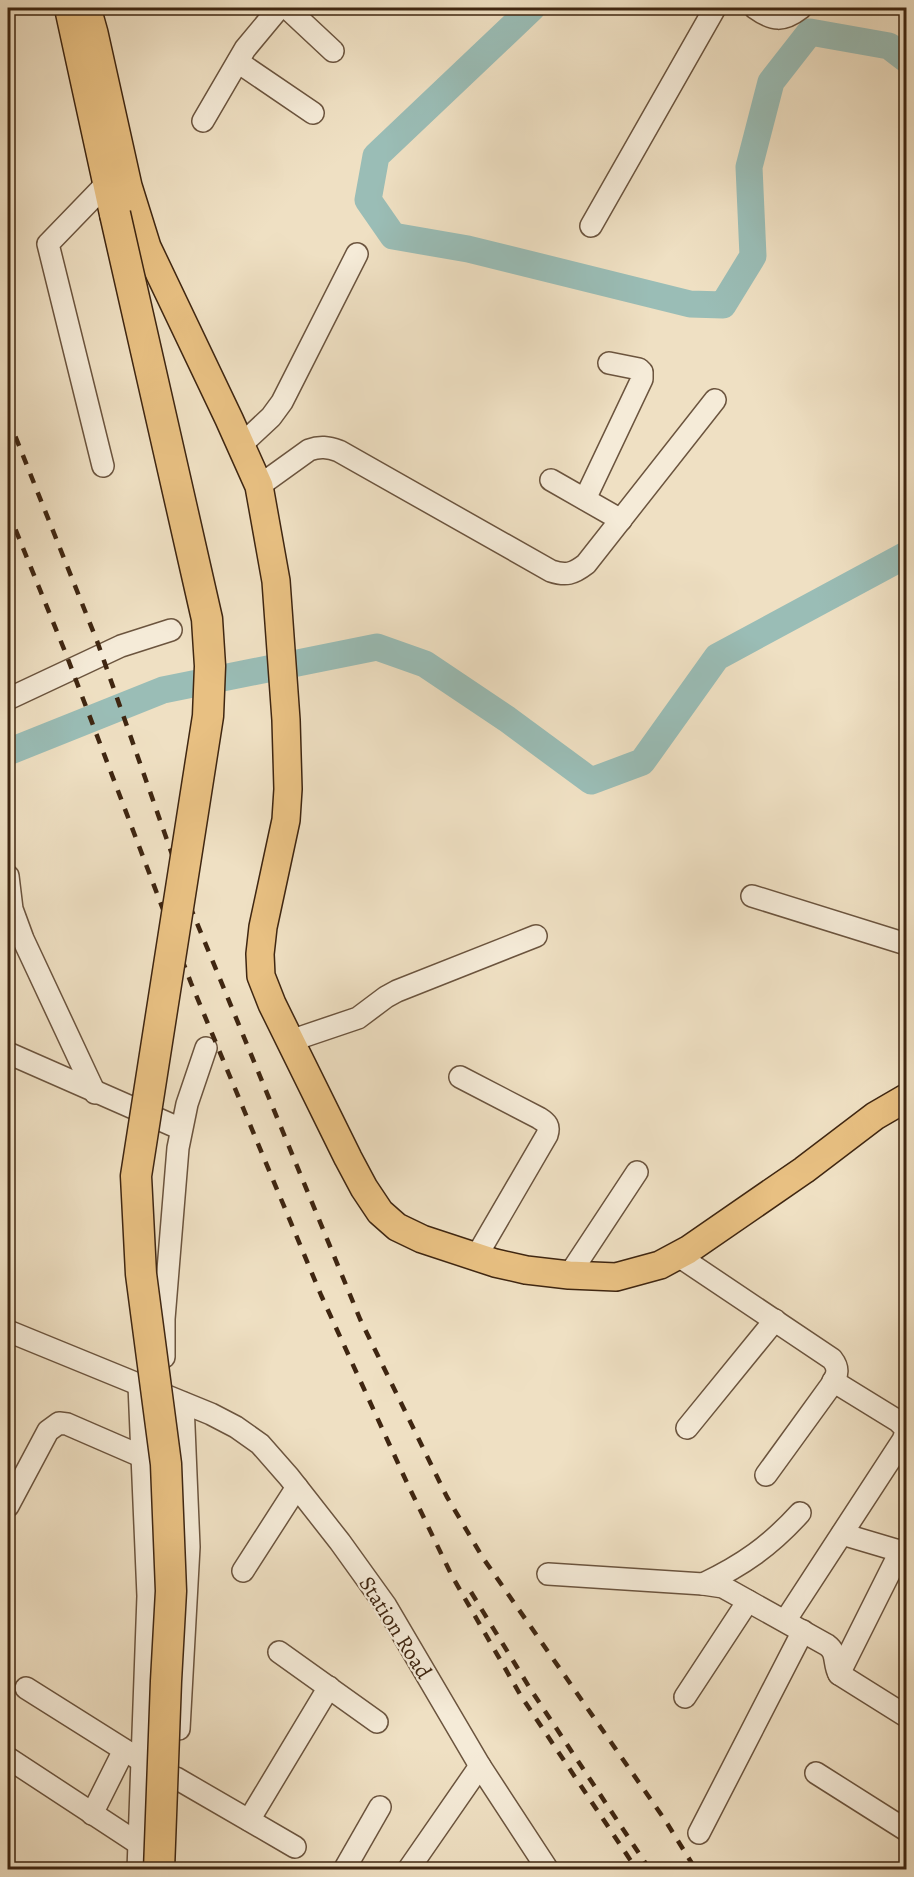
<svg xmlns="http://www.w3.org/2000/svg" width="914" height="1877" font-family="Alegreya,serif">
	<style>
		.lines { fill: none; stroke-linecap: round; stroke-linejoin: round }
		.river { stroke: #9abdb6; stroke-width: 27 }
		.minor-casing { stroke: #6b543e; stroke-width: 24 }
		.major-casing { stroke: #3f2611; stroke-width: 30 }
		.highway-casing { stroke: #3f2611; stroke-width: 33 }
		.minor { stroke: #f5ebd8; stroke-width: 21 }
		.major { stroke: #e8c082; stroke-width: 27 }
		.highway { stroke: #e8c082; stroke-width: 30 }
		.rail { stroke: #3f2611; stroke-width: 4.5; stroke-dasharray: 10 10; stroke-linecap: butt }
		.highway-bridge-casing { stroke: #3f2611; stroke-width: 33; stroke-linecap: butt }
		.highway-bridge { stroke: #e8c082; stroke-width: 30 }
		.labels { text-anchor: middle; stroke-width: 4.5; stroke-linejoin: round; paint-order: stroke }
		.street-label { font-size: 22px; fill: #3f2611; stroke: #f5ebd8 }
	</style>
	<rect width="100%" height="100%" fill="#efe0c3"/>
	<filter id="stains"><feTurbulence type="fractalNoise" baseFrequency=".00333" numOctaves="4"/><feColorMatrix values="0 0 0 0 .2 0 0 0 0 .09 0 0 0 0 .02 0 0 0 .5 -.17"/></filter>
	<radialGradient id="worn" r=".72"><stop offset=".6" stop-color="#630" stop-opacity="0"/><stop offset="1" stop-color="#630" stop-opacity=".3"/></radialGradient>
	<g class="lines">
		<g class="river">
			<path d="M532,8L376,156L368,200L393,236L468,249L690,304L723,305L753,256L749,167L771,82L810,32L889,46L906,59"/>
			<path d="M8,752L163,690L377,647L425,664L507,719L591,781L642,762L717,657L906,555"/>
		</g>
		<g class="minor-casing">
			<g id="minor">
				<path d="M287,8L333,51"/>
				<path d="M755,8C773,21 783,22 801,8"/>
				<path d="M238,62L313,113"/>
				<path d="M203,121L245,49L279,8"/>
				<path d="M591,226L715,8"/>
				<path d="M241,445L271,417L282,402L357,254"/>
				<path d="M103,466L48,244L107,183"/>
				<path d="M551,480L621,520"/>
				<path d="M259,486L309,450C320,446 328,447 339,451L551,571C566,576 573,574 586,564L715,400"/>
				<path d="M585,499L642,379V372L639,369L609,363"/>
				<path d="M8,699L121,646L171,630"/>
				<path d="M8,876L12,909L23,939L95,1093"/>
				<path d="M752,896L906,944"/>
				<path d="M290,1041L358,1018L386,997L397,991L536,936"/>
				<path d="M8,1053L181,1129"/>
				<path d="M460,1077L539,1118C547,1123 550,1126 547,1135L476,1257"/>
				<path d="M677,1255L832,1359C839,1368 838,1374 832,1384L766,1475"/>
				<path d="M569,1275L637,1172"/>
				<path d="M8,1331L211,1414L236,1427L260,1444L289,1477L340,1542L386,1606L480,1766L548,1870"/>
				<path d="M164,1357V1319L178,1148L187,1104L206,1048"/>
				<path d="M687,1428L775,1320"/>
				<path d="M8,1506L48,1431L59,1423L67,1424L143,1457"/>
				<path d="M842,1534L906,1553"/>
				<path d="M243,1571L297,1487"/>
				<path d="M548,1574L703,1584L723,1587L827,1645C838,1653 833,1663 839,1674L906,1716"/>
				<path d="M703,1584C743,1565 770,1546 800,1513"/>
				<path d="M785,1621L903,1440L906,1432L903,1426L898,1421L833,1381"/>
				<path d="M279,1652L377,1722"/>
				<path d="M839,1674L901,1550"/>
				<path d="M26,1688L142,1761"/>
				<path d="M685,1697L748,1601"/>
				<path d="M179,1729L189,1547L183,1403"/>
				<path d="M8,1758L139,1844"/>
				<path d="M816,1773L906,1830"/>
				<path d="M176,1778L295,1847"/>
				<path d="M92,1814L124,1750"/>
				<path d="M249,1820L329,1687"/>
				<path d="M699,1833L803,1631"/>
				<path d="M138,1870L148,1596L139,1385"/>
				<path d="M344,1870L380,1807"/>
				<path d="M408,1870L480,1766"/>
			</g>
		</g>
		<g class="major-casing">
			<path id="major" d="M87,8L94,33L128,186L147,247L229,419L259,486L276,581L286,720L288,789L286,820L263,927L260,954L261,976L272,1004L348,1158L364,1188L380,1212L397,1227L422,1239L495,1263L526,1270L569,1275L616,1277L660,1265L688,1250L804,1170L875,1116L906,1098"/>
		</g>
		<g class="highway-casing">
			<path id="highway" d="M70,8L115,214"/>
		</g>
		<use href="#minor" class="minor"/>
		<use href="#major" class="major"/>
		<use href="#highway" class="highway"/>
		<g class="rail">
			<path d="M8,418L97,641L192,911L360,1319L447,1497L483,1558L665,1820L696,1870"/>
			<path d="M8,511L66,654L191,983L321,1295L408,1485L452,1576L521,1696L637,1870"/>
			<path d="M471,1592L531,1690L650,1870"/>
		</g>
		<g class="highway-bridge-casing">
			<path id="highway-bridge" d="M115,214L207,619L210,666L208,716L136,1176L141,1274L166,1464L171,1591L166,1681L159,1870"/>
		</g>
		<use href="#highway-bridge" class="highway-bridge"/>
	</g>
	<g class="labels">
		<g class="street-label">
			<text transform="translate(396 1627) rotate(58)" y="8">Station Road</text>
		</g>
	</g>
	<rect width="914" height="1877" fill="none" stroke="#efe0c3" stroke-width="30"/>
	<rect x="9" y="9" width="896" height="1859" fill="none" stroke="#3f2611" stroke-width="3"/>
	<rect x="15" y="15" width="884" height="1847" fill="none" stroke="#3f2611" stroke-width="1.5"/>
	<rect width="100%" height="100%" filter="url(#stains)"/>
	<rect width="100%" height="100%" fill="url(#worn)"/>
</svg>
